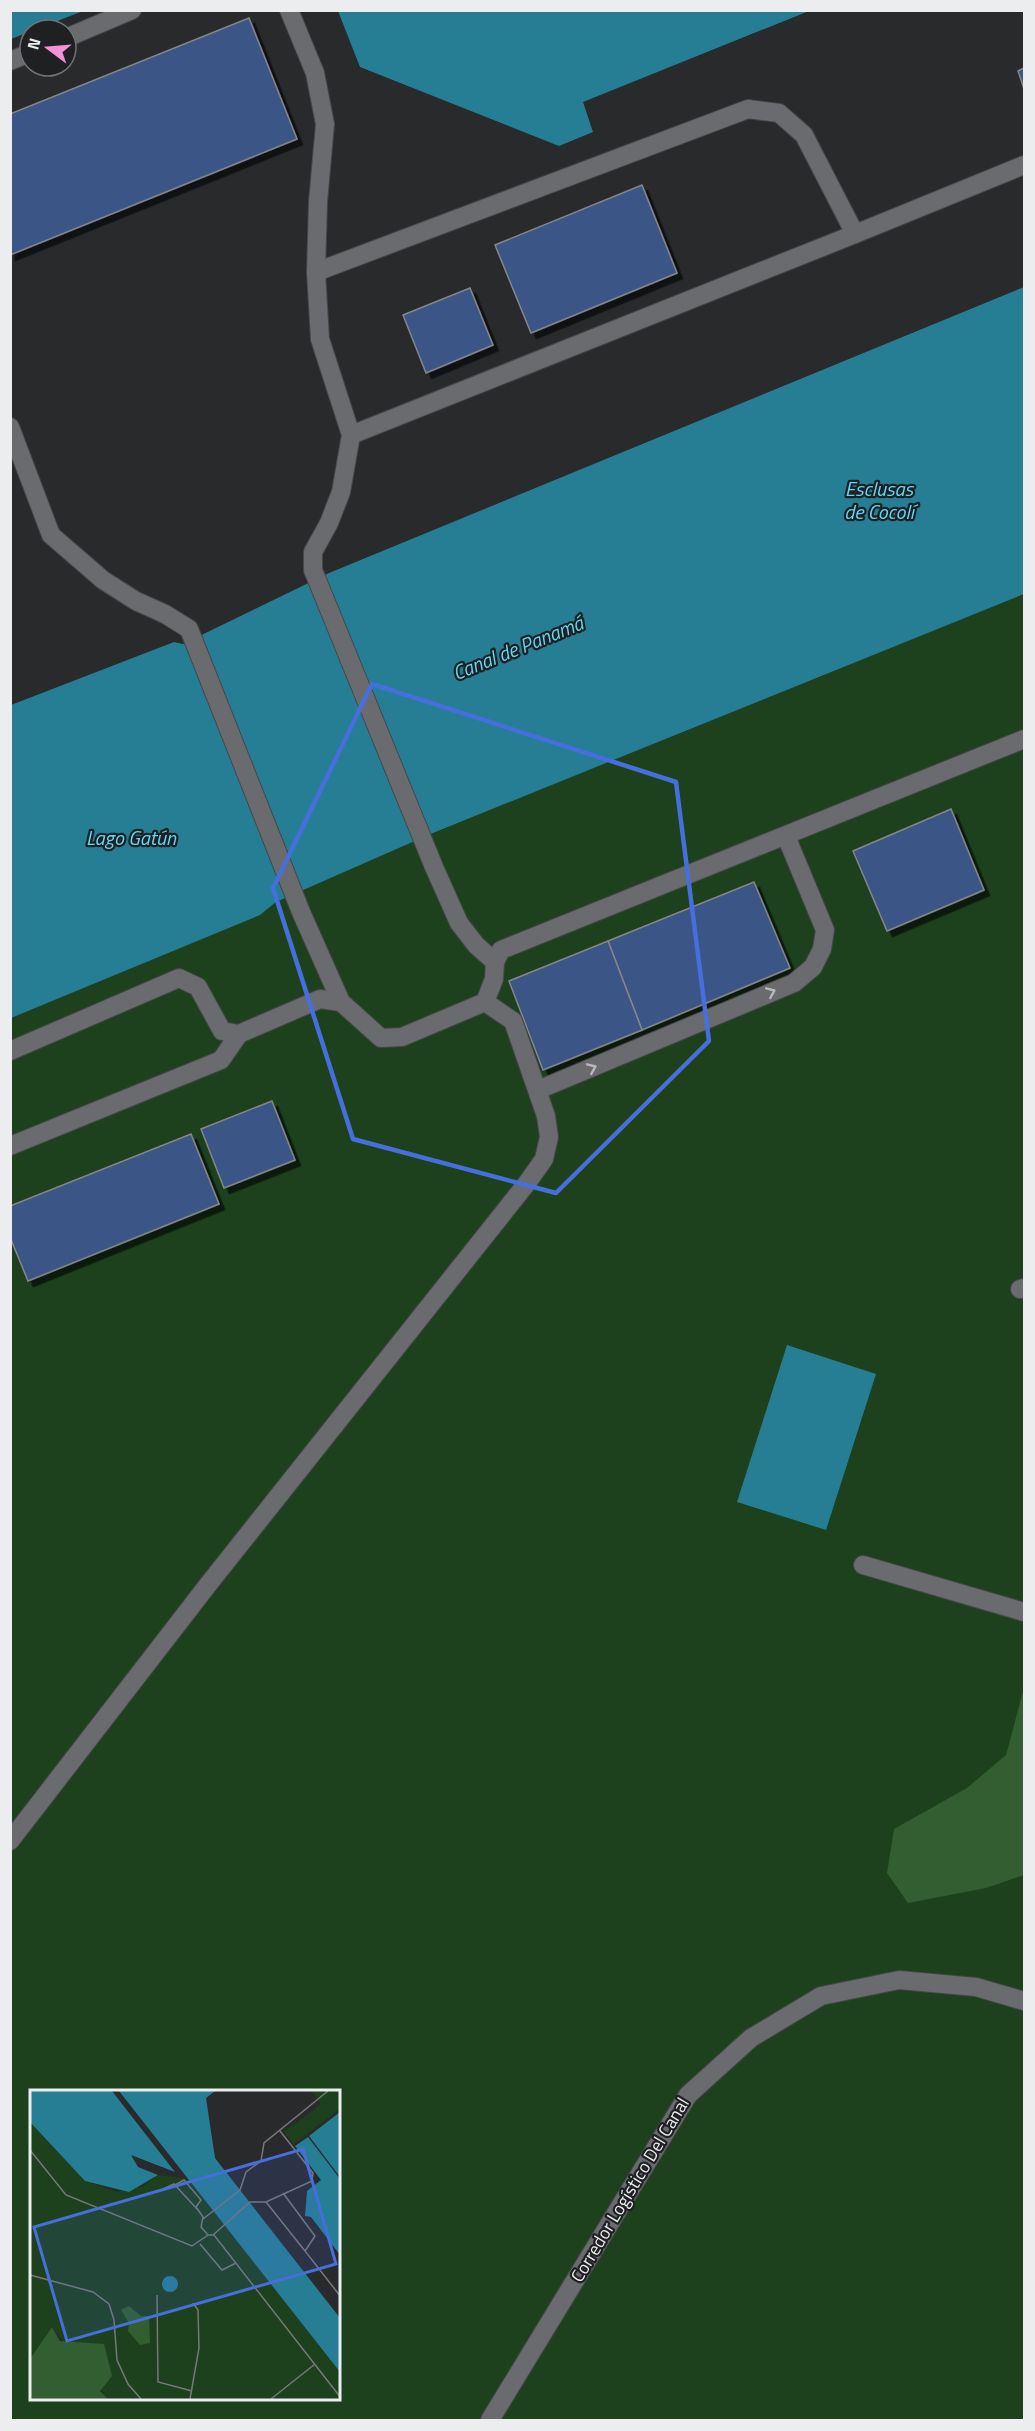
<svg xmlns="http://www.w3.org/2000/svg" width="1035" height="2431" font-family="'Titillium Web',sans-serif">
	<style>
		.green { fill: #1d411c; fill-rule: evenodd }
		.forest { fill: #325e31 }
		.water { fill: #267e94 }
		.building { fill: #3a5586; stroke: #848689; stroke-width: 1.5; filter: url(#shadow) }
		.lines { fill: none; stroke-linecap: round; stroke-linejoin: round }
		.lane-casing { stroke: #464749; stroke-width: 20 }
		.lane { stroke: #696b6e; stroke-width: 18 }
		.oneway { stroke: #b8b9bb }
		.marked { fill: none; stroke: #466edd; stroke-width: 4.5; stroke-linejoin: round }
		.labels { text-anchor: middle; stroke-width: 4.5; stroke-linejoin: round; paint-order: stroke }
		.street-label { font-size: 18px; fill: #ecedef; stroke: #1f2022 }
		.water-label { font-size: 20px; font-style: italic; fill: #5fd8f9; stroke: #1f2022 }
		.inset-road { fill: none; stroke: #76787a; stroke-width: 1.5 }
		.view { fill: #466edd; fill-opacity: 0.15; stroke: #466edd; stroke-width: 3 }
		.inset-edge { fill: none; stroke: #ecedef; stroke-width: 3 }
	</style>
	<defs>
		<filter id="shadow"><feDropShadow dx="5.5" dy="5.5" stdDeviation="0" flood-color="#0009"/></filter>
	</defs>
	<rect width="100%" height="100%" fill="#282a2c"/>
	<path class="green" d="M1024,594V2420H11V1018L260,915L276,902L433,833ZM32,2092H339V2400H32Z"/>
	<path class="forest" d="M1024,1688V1875L986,1888L908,1903L887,1873L894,1829L967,1788L1006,1755Z"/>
	<g class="water">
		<path d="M11,10H83V11L11,39Z"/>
		<path d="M338,11H809L583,102L593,132L559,146L360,67Z"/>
		<path d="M1024,287V594L433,833L276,902L260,915L11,1018V705L174,642L183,644L329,573Z"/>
		<path d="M787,1345L876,1374L826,1530L737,1502Z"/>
	</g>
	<g class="building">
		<path d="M249,18L297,139L10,255V114Z"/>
		<path d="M1024,68V89L1018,71Z"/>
		<path d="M642,185L677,273L531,333L495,245Z"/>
		<path d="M470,288L493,345L426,373L403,315Z"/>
		<path d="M951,809L984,890L887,931L853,851Z"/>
		<path d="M754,882L790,968L642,1030L608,941Z"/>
		<path d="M608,941L642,1030L543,1070L509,981Z"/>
		<path d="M272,1101L295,1160L224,1188L201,1129Z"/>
		<path d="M191,1134L219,1204L28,1281L10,1237V1206Z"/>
	</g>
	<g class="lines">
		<g class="lane-casing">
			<g id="lane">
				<path d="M289,10L315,73L325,124L318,202L316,272L320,339L351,435L341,492L329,523L313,552V570L434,867L459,923L476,945L495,962"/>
				<path d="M66,38L132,10"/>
				<path d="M10,61L30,53"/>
				<path d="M316,272L748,109L779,113L804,135L855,234L1024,165"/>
				<path d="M10,427L51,535L103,580L136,601L165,614L189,629L301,912L341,1002"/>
				<path d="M351,435L855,234"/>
				<path d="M10,1051L179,978L198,987L222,1031L239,1034L320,999L341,1002L381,1038L402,1037L485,1002L494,979L495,962L501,950L1024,739"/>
				<path d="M538,1090L794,983L813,967L822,949L825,930L786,836"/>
				<path d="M10,1146L221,1060L239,1034"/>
				<path d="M1020,1289L1024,1288"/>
				<path d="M863,1565L1024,1612"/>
				<path d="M10,1841L207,1586L527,1183L544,1159L549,1137L546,1116L513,1021L485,1002"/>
				<path d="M490,2420L688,2095L751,2038L821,1996L899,1980L976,1987L1024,2001"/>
			</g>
		</g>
		<use href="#lane" class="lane"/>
	</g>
	<defs><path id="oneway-chevron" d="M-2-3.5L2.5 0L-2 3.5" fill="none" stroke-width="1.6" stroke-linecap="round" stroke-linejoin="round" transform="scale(1.5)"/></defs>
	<g class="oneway">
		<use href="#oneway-chevron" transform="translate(771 992) rotate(-23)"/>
		<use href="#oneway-chevron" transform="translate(592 1068) rotate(-23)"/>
	</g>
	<path class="marked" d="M372,684L676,782L709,1041L556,1193L353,1139L273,888Z"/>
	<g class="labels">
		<g class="street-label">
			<text transform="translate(630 2190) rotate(-59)" y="6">Corredor Logístico Del Canal</text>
		</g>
		<g class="water-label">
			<text x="879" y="496">Esclusas<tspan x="879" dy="23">de Cocolí</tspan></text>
			<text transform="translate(518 648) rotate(-22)" y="7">Canal de Panamá</text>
			<text x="131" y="845">Lago Gatún</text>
		</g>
	</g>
	<g transform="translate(30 2090)">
		<rect width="310" height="310" fill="#282a2c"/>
		<path d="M281,1H310V19L264,54L254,42L291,14ZM0,32L55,91L87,102L113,96L128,85L158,89L310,282V309H78L22,237L0,269Z" fill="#1d411c"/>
		<path d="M99,216L111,226H119L120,253L110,255L98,241L99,233L91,220ZM22,237L30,251L74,254L82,286L70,301L78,309H0V269Z" fill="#325e31"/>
		<path d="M0,1H82L145,82L101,65L108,77L128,85L99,102L55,91L0,32ZM89,1H185L176,8L185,68L310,228V282ZM310,22V87L279,46ZM278,47L310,89V165L281,127L275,126L277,101L291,90L265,56ZM132 194a8 8 0 1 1 16 0a8 8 0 1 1-16 0Z" fill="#267e94"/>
		<path class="inset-road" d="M0,60L36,105L162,156L178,145M145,95L154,90L171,110L166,117L173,127L171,137L178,145H184L311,308M131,100L144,94L167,119M253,103L285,146L275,161L311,207M236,112L275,161M173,129L210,100L216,82L231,71L234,53L298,1M183,145L220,112H236L282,91L283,83L250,41M170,154L192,180L206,173M0,185L63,202L79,214L84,230L87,270L98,294L111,309M127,205L128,292L162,301M160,309L169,258L168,220L163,213M241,309L285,274"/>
		<path class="view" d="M273,59L306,174L37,251L4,137Z"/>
		<rect width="310" height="310" class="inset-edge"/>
	</g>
	<rect width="1035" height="2431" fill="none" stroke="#ecedef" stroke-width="24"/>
	<g transform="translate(48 48) rotate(286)"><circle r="28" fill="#1f2022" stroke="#717274" stroke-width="1.5"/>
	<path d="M0-4.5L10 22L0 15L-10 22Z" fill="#f391d6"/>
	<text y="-9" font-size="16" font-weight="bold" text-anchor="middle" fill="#ecedef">N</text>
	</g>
</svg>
